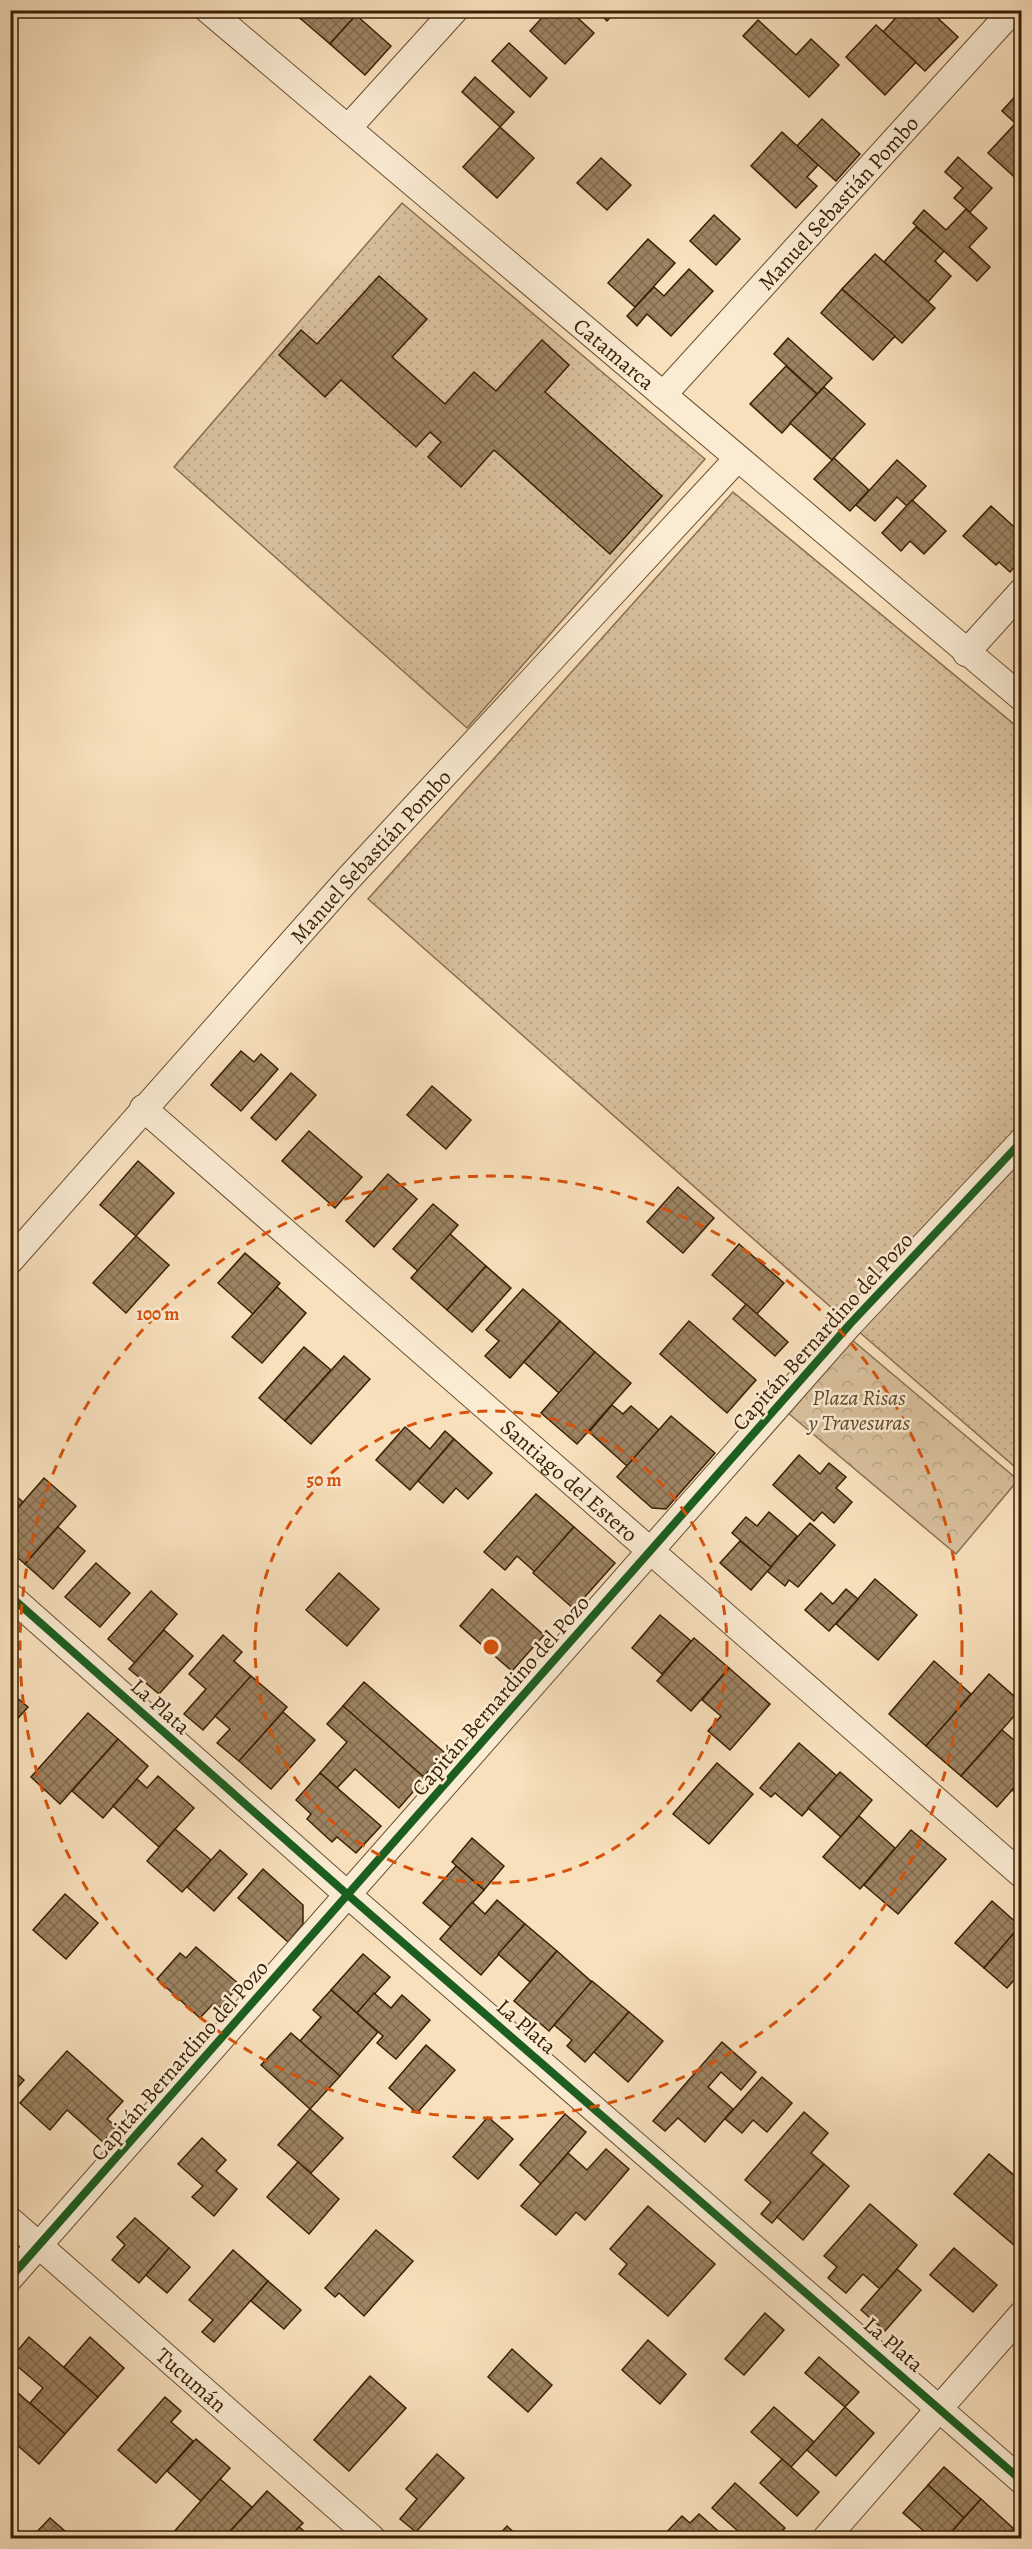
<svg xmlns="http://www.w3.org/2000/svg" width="1032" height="2549" font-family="Alegreya,serif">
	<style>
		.grass { fill: url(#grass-dots); stroke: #896f4f; stroke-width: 1.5 }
		.forest { fill: url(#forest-crowns); stroke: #896f4f; stroke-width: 1.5 }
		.building { fill: url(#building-cross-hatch); stroke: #3a1f02; stroke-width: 1.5 }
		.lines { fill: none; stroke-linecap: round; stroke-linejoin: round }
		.street-casing { stroke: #6a4f30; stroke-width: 28 }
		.street { stroke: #faebd3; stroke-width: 26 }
		.cycleway-casing { stroke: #faebd3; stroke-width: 11 }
		.cycleway { stroke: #1b5e20; stroke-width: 8 }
		.ring { fill: none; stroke: #d7530b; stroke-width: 3; stroke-dasharray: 10 8 }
		.labels { text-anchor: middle; stroke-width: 5; stroke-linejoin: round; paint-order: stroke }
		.street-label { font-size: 22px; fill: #3a1f02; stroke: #faebd3 }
		.park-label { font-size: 22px; font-style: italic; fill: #624728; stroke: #faebd3 }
		.centre { fill: #d7530b; stroke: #faebd3; stroke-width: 3 }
		.ring-label { font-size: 18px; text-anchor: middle; font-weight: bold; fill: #d7530b; stroke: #faebd3; stroke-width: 5; stroke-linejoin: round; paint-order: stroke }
	</style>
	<defs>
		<pattern id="grass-dots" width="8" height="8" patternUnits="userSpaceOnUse" patternTransform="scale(1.5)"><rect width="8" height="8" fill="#d8bf9c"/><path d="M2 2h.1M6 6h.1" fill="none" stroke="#baa485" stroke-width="1.8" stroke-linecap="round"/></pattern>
		<pattern id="forest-crowns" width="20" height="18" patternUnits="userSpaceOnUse" patternTransform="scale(1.5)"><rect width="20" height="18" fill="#d8bf9c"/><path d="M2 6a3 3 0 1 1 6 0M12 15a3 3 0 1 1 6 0" fill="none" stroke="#baa485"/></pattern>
		<pattern id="building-cross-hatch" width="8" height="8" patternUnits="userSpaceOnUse" patternTransform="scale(1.5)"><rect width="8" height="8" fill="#9d8363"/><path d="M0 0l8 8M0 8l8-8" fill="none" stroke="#816b4f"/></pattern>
	</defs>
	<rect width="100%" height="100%" fill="#f8e0bc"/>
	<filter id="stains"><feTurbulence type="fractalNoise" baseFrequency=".00333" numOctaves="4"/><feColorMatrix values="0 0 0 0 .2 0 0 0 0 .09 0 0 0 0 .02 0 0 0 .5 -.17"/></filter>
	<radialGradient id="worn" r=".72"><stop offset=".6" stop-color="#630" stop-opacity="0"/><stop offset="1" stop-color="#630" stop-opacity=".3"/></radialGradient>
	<g class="grass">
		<path d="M402,203L705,459L467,728L174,467Z"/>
		<path d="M733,492L1021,730V1472L850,1324L368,899Z"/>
	</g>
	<path class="forest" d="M851,1339L1018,1480L956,1554L788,1413Z"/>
	<g class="building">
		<path d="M292,10H308L301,19Z"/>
		<path d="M308,10H351L356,15L330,44L301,19Z"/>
		<path d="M549,10H569L594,33L565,64L530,31Z"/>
		<path d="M596,10H617L607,21Z"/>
		<path d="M903,10H929L958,37L925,71L883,32Z"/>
		<path d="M356,15L391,46L365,75L330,44Z"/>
		<path d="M758,20L796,55L811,39L839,65L809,97L743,36Z"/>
		<path d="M876,25L916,62L885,95L846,57Z"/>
		<path d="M509,43L547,78L530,97L492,61Z"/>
		<path d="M475,77L514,112L500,127L462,92Z"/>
		<path d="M1021,90L1022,91V129L1002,111Z"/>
		<path d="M822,119L860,154L836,181L797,146Z"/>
		<path d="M1015,124L1022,129V184L988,153Z"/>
		<path d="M500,127L534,158L497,198L463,167Z"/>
		<path d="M782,132L818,165L807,177L817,186L796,208L751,166Z"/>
		<path d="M958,157L992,188L970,212L954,198L963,188L945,172Z"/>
		<path d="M601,158L631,185L607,210L577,183Z"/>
		<path d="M966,209L987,228L969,247L990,267L977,281L913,223L924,210L946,230Z"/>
		<path d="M714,215L740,239L716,265L690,241Z"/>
		<path d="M916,227L944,251L935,261L951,276L928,302L884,262Z"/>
		<path d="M648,239L675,263L635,307L608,283Z"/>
		<path d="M875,254L935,308L902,343L842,289Z"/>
		<path d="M689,269L713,291L671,336L647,314L637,326L627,316L654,287L664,296Z"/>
		<path d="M379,276L427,319L392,357L445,404L474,372L496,391L542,340L569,365L545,392L662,496L610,554L494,450L461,487L428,457L441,442L430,432L416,447L341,380L325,397L279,355L301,330L317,344Z"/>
		<path d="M842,289L895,336L873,360L821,313Z"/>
		<path d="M788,338L832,378L817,394L774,354Z"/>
		<path d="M786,366L817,394L782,433L750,404Z"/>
		<path d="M824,387L865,424L832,460L790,423Z"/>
		<path d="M834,458L869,490L850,511L814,479Z"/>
		<path d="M897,460L926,486L907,506L897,497L875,521L856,505Z"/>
		<path d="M912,500L946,531L924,554L910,541L901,551L882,533Z"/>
		<path d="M991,506L1022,534V559L1010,572L999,562L996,565L963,536Z"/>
		<path d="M241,1051L254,1062L261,1054L278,1069L241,1111L211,1085Z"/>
		<path d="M291,1073L316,1095L276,1140L251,1118Z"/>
		<path d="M432,1086L471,1120L446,1149L407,1115Z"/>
		<path d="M309,1131L362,1177L335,1208L282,1161Z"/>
		<path d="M138,1161L174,1193L136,1236L100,1205Z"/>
		<path d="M388,1174L417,1199L374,1247L346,1221Z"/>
		<path d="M678,1187L714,1218L683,1253L647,1222Z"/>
		<path d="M433,1204L458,1225L418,1271L393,1249Z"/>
		<path d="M450,1234L486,1266L447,1310L411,1278Z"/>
		<path d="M136,1236L169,1265L126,1313L93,1283Z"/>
		<path d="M739,1244L784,1283L757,1314L712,1275Z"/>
		<path d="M245,1253L280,1283L253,1314L218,1283Z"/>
		<path d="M486,1266L511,1288L472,1332L447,1310Z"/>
		<path d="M277,1287L306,1313L262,1363L232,1337Z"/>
		<path d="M523,1289L560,1321L510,1378L485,1356L499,1341L486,1330Z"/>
		<path d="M746,1304L788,1342L775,1356L733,1319Z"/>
		<path d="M560,1321L595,1352L559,1393L524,1362Z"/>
		<path d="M689,1321L756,1380L727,1413L660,1354Z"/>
		<path d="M304,1347L331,1370L285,1421L259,1398Z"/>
		<path d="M595,1352L631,1383L577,1444L541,1413Z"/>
		<path d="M344,1356L370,1379L311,1444L285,1421Z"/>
		<path d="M612,1405L623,1414L631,1406L659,1430L627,1466L589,1432Z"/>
		<path d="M671,1416L715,1453L666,1509L652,1508L617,1477Z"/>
		<path d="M405,1427L430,1449L445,1431L454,1439L410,1490L376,1460Z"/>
		<path d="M454,1439L492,1473L468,1499L456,1488L443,1503L418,1481Z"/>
		<path d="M799,1455L820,1474L829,1463L846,1477L836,1488L852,1502L834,1523L822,1512L814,1521L773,1485Z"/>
		<path d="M44,1478L76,1506L25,1564L10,1551V1517Z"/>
		<path d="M10,1491L23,1502L10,1517Z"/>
		<path d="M536,1494L574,1527L535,1572L517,1556L505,1570L484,1552Z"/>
		<path d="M769,1512L797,1536L771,1567L732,1533L746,1517L757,1526Z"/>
		<path d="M810,1523L835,1545L798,1587L789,1580L785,1586L767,1571Z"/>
		<path d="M58,1527L85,1551L53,1589L25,1564Z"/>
		<path d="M574,1527L615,1563L574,1609L533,1573Z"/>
		<path d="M740,1541L771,1567L751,1590L720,1563Z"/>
		<path d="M96,1563L130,1593L100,1627L65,1597Z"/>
		<path d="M339,1573L379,1609L347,1646L306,1610Z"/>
		<path d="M875,1579L917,1615L878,1660L836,1624Z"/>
		<path d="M492,1589L544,1635L512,1671L460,1626Z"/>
		<path d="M846,1589L858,1599L829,1631L805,1610L821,1593L833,1604Z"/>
		<path d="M151,1591L177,1614L135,1663L108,1639Z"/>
		<path d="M660,1615L691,1641L662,1674L632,1648Z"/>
		<path d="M164,1630L193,1656L159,1694L129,1669Z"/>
		<path d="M223,1635L242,1652L234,1661L251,1676L203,1730L184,1714L206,1689L189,1674Z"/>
		<path d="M694,1638L729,1668L691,1711L657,1681Z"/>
		<path d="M934,1661L971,1694L926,1746L889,1714Z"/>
		<path d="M729,1668L770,1704L730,1750L708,1731L721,1716L702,1700Z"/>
		<path d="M989,1674L1022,1703V1707L961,1776L926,1746Z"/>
		<path d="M251,1676L287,1707L239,1761L217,1743L230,1729L215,1716Z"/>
		<path d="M364,1682L445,1753L423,1777L343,1706Z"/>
		<path d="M10,1692L28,1707L10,1727Z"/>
		<path d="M343,1706L425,1778L399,1808L355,1769L337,1788L320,1773L347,1742L327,1724Z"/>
		<path d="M283,1712L315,1740L271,1789L239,1761Z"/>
		<path d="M88,1713L118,1739L60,1804L31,1777Z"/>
		<path d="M1002,1730L1022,1747V1779L997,1807L961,1776Z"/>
		<path d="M118,1739L148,1766L103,1818L72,1791Z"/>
		<path d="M799,1743L837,1776L802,1816L775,1793L771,1797L760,1788Z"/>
		<path d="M717,1763L753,1794L709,1844L673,1814Z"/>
		<path d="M840,1772L872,1800L841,1837L808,1808Z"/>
		<path d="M320,1773L381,1826L356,1853L337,1837L332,1842L307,1819L311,1814L296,1800Z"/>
		<path d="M158,1776L194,1808L159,1847L113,1806L137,1779L147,1788Z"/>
		<path d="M1022,1779V1798L1012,1790Z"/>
		<path d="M859,1816L895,1848L860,1889L823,1857Z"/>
		<path d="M1022,1820V1836L1014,1829Z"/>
		<path d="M175,1829L211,1860L182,1892L147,1861Z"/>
		<path d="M911,1830L946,1859L898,1914L864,1885Z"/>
		<path d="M472,1838L504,1866L484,1890L452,1862Z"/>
		<path d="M220,1850L247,1874L214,1911L187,1887Z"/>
		<path d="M456,1866L484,1890L451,1927L423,1903Z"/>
		<path d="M263,1869L303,1905V1924L288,1942L238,1898Z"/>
		<path d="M65,1894L98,1923L66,1959L33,1930Z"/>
		<path d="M497,1900L525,1924L481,1975L440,1939L472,1902L485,1914Z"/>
		<path d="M992,1901L1020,1926L984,1968L955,1943Z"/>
		<path d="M525,1924L557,1951L530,1982L498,1954Z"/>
		<path d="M1020,1926L1022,1971L1007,1988L984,1968Z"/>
		<path d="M196,1947L240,1985L219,2008L213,2004L200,2018L157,1979L180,1953L186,1958Z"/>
		<path d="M557,1951L592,1982L549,2031L514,2001Z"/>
		<path d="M363,1954L390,1977L357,2013L331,1990Z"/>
		<path d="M592,1981L629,2012L585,2062L567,2046L572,2040L554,2025Z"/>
		<path d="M331,1990L378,2032L340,2076L300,2041L321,2017L313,2010Z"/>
		<path d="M374,1993L391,2008L402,1995L430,2020L396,2059L377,2043L383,2036L357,2013Z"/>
		<path d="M629,2012L663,2041L628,2082L594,2052Z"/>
		<path d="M291,2033L340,2076L310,2109L261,2065Z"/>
		<path d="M722,2042L756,2072L741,2090L721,2072L708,2087L733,2109L705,2142L678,2118L665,2131L653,2121Z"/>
		<path d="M426,2045L455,2070L417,2113L389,2088Z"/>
		<path d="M67,2051L123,2101L107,2119L117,2127L103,2142L67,2110L50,2130L20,2103Z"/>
		<path d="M10,2068L24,2080L10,2096Z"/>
		<path d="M762,2077L792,2103L767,2132L753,2120L742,2133L725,2119Z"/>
		<path d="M310,2109L343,2138L311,2173L278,2145Z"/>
		<path d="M804,2112L828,2133L811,2153L824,2164L772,2223L761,2214L771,2202L745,2180Z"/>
		<path d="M565,2114L586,2132L541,2184L520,2165Z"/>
		<path d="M488,2117L513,2139L478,2179L453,2157Z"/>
		<path d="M202,2138L226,2160L216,2171L237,2189L214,2216L192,2197L203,2186L178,2164Z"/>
		<path d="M606,2149L629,2169L585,2220L576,2212L556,2235L521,2206L568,2153L587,2170Z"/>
		<path d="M989,2154L1022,2182V2252L954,2194Z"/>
		<path d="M298,2162L339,2199L309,2234L267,2197Z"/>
		<path d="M824,2164L849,2186L803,2240L777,2217Z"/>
		<path d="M870,2204L917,2245L880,2289L863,2274L846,2293L828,2278L837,2267L824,2256Z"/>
		<path d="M648,2206L715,2264L668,2316L619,2274L627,2264L610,2249Z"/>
		<path d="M135,2218L169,2248L139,2283L112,2260L125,2245L117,2237Z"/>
		<path d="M376,2230L413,2261L364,2316L339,2293L335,2297L325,2288Z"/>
		<path d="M169,2248L190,2267L167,2293L146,2275Z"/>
		<path d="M954,2248L997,2285L973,2312L930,2275Z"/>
		<path d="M233,2250L268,2281L214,2342L202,2332L213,2320L189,2300Z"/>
		<path d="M897,2269L921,2290L885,2331L861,2310Z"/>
		<path d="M268,2281L301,2310L284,2329L251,2301Z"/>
		<path d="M765,2313L784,2330L744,2375L725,2359Z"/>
		<path d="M29,2337L98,2397L65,2434L30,2403L43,2388L10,2360Z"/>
		<path d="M90,2337L124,2368L98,2397L64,2367Z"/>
		<path d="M648,2340L686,2374L660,2404L622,2370Z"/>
		<path d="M512,2349L552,2385L528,2412L488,2377Z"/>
		<path d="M819,2357L859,2392L845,2407L805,2373Z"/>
		<path d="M370,2376L406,2408L349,2471L314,2440Z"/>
		<path d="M10,2386L65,2434L39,2464L10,2439Z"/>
		<path d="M165,2397L181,2411L171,2422L193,2441L156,2483L118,2450Z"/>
		<path d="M774,2407L814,2442L791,2467L751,2432Z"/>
		<path d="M845,2407L874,2433L836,2476L807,2450Z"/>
		<path d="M196,2439L230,2468L201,2501L167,2471Z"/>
		<path d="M437,2454L464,2478L416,2532L400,2519L417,2499L406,2489Z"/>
		<path d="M782,2459L819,2492L797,2516L760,2483Z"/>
		<path d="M944,2467L981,2499L964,2518L928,2485Z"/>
		<path d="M220,2479L252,2507L224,2538H179L173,2533Z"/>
		<path d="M735,2483L785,2528L775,2538H746L712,2508Z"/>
		<path d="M928,2485L964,2518L946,2538H932L903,2513Z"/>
		<path d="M267,2491L303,2523L299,2527L289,2538H224Z"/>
		<path d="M981,2499L1014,2529L1005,2538H946Z"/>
		<path d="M699,2514L726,2538H661L682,2516L690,2523Z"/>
		<path d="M50,2518L73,2538H31Z"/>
		<path d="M507,2526L520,2538H496Z"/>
		<path d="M299,2527L313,2538H289Z"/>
	</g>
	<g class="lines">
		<g class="street-casing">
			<g id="street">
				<path id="s1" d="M208,10L1022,698"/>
				<path d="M348,128L455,10"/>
				<path id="s2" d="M663,395L1013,10"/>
				<path d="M966,653L1022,591"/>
				<path id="s3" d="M143,1108L1022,1875"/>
				<path id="s4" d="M10,1261L348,879L737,459"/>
				<path d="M10,1596L348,1895L1022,2481"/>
				<path id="s5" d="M10,2220L372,2538"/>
				<path d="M10,2278L850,1324L1022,1141"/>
				<path d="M826,2538L1022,2314"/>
			</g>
		</g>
		<use href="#street" class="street"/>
		<g class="cycleway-casing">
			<g id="cycleway">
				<path d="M10,1596L348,1895L1022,2481"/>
				<path d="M10,2278L850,1324L1022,1141"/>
			</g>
		</g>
		<use href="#cycleway" class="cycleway"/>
	</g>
	<g class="ring">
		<circle cx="491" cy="1647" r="236"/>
		<circle cx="491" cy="1647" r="471"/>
	</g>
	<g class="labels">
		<g class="street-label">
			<text dy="8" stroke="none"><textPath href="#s2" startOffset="260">Manuel Sebastián Pombo</textPath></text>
			<text dy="8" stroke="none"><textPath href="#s1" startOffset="532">Catamarca</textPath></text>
			<text dy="8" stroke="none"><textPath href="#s4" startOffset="542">Manuel Sebastián Pombo</textPath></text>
			<text transform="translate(822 1331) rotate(-48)" y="8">Capitán Bernardino del Pozo</text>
			<text dy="8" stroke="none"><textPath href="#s3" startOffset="566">Santiago del Estero</textPath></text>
			<text transform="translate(500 1695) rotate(-49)" y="8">Capitán Bernardino del Pozo</text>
			<text transform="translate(161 1706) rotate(42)" y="8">La Plata</text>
			<text transform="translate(527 2026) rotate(41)" y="8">La Plata</text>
			<text transform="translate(179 2060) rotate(-49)" y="8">Capitán Bernardino del Pozo</text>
			<text transform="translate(894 2344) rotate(41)" y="8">La Plata</text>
			<text dy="8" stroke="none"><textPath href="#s5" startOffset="242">Tucumán</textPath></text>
		</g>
		<g class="park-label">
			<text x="859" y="1405">Plaza Risas<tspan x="859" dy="25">y Travesuras</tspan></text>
		</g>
	</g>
	<circle cx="491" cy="1647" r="9" class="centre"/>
	<g class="ring-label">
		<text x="158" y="1320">100 m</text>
		<text x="324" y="1486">50 m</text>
	</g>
	<rect width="1032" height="2549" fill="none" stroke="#f8e0bc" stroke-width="36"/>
	<rect x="12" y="12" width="1008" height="2525" fill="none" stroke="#3a1f02" stroke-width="3"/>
	<rect x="18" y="18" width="996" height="2513" fill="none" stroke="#3a1f02" stroke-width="1.5"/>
	<rect width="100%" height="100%" filter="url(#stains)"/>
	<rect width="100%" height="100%" fill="url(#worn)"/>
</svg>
